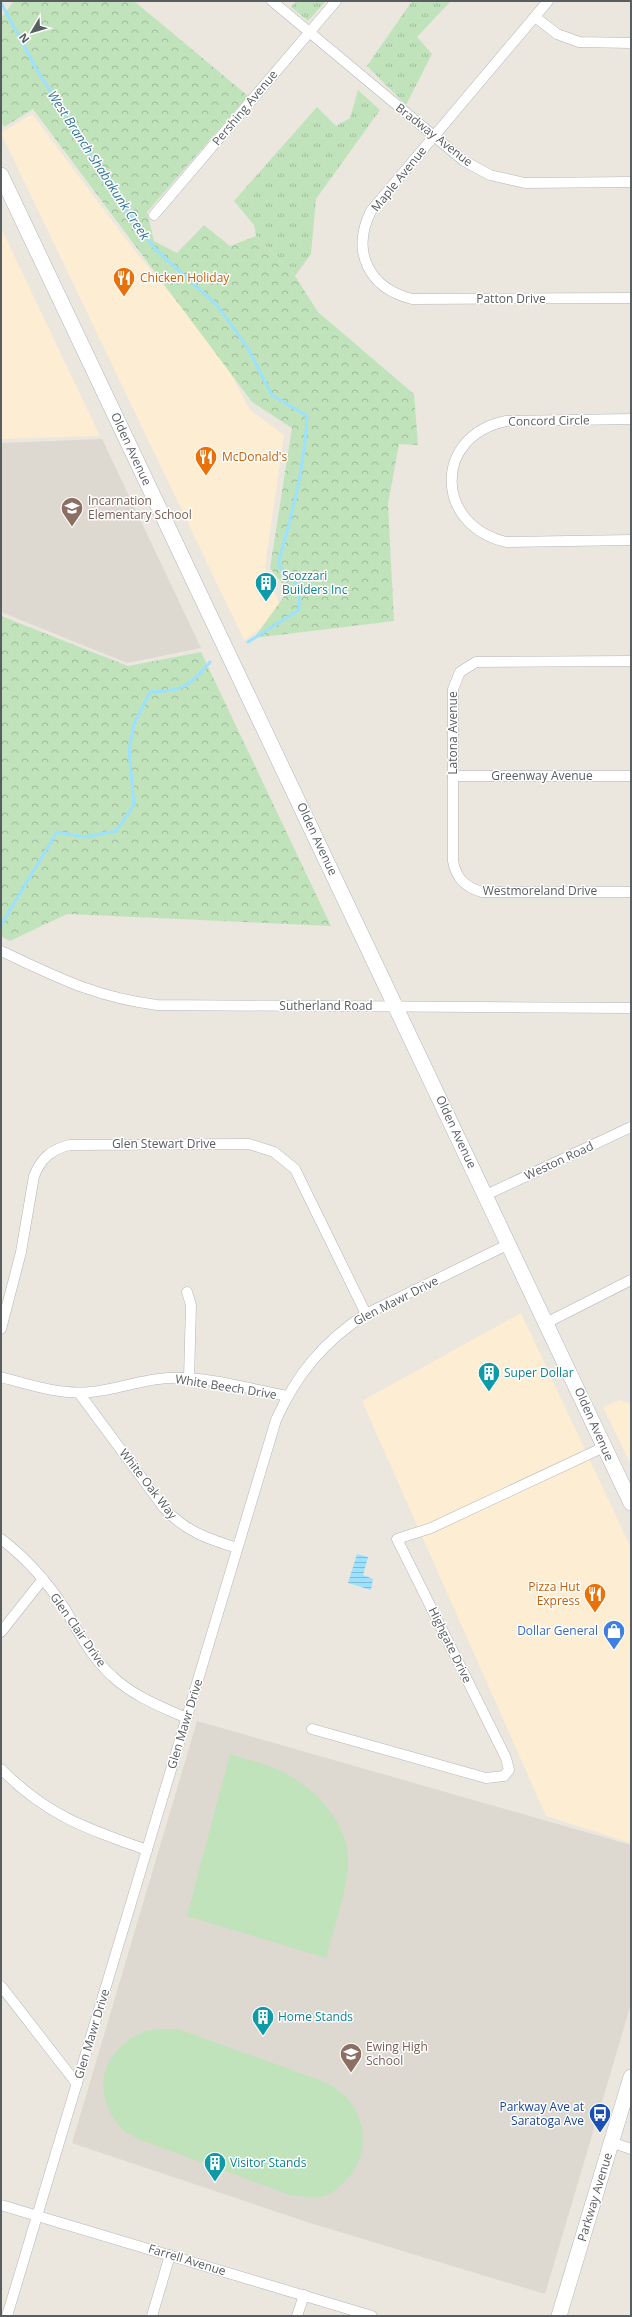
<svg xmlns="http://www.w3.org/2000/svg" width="632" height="2317" font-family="'Open Sans',sans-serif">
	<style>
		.commercial { fill: #fdedd2 }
		.education { fill: #ddd8d0 }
		.grass { fill: url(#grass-tufts) }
		.forest { fill: url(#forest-crowns) }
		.pitch { fill: #c1e3bb }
		.water { fill: url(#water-rules) }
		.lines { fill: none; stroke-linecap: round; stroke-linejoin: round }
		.stream { stroke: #9ce1fd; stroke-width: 3 }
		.minor-casing { stroke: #b2b6ba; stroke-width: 11 }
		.secondary-casing { stroke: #b1b6ba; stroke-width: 16 }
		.minor { stroke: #fff; stroke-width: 10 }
		.secondary { stroke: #fff; stroke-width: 15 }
		.labels { text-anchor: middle; stroke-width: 3; stroke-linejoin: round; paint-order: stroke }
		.street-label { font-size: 12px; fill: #585d60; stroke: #fff }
		.food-label { font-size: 12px; fill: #c56008; stroke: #fff; text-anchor: start }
		.education-label { font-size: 12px; fill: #785e54; stroke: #fff; text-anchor: start }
		.culture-label { font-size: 12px; fill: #0d838f; stroke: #fff; text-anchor: start }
		.shop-label { font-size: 12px; fill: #366cbe; stroke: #fff; text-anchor: end }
		.transit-label { font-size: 12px; fill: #164399; stroke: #fff; text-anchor: end }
		.water-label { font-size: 13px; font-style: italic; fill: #37779c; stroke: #fff }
	</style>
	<defs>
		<pattern id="grass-tufts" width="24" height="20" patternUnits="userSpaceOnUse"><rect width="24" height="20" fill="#c1e3bb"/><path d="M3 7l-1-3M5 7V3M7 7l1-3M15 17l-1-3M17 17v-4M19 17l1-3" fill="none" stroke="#a0bb9b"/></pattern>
		<pattern id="forest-crowns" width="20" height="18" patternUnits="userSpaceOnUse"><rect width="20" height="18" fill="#c1e3bb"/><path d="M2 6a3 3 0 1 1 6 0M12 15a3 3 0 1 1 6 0" fill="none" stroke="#a0bb9b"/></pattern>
		<pattern id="water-rules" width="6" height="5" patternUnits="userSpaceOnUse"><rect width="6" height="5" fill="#9ce1fd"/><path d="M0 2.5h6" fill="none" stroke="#82bad0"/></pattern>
	</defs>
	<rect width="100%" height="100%" fill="#ebe7df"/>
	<g class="commercial">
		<path d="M32,114L134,250L222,356L249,409L284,435L265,567L283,613L244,640L1,133Z"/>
		<path d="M1,228L100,436L1,439Z"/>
		<path d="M521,1313L631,1548V1843L546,1816L362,1401Z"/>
		<path d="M619,1400L631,1404V1465L603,1407Z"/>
	</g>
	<g class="education">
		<path d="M102,439L201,648L127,663L1,612V443Z"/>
		<path d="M197,1721L631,1845V2004L545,2294L307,2222L72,2143Z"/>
	</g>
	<g class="grass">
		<path d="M296,1H326L308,21L291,7Z"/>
		<path d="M412,1H451L417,37L432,54L406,105L367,66Z"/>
		<path d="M358,90L380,110L316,199L311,254L295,276L256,236L254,225L234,201L317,107L336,126L350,118Z"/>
	</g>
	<g class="forest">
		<path d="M14,1H134L248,96L147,212L154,241L177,253L204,225L230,246L256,236L295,276L318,312L414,394L418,445L399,444L388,504L394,621L254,638L288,591L270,568L292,428L252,402L33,109L4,127L1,121V18Z"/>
		<path d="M1,616L128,666L201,652L331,926L67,914L10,941L1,936Z"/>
	</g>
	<g class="pitch">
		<path d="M230,1754C244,1759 260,1762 274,1768C311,1783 352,1823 348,1866C345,1897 334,1928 326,1958L187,1916Z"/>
		<path d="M165,2029H178L328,2083C336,2089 346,2095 351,2103C370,2130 366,2165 341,2185C336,2190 328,2196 320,2197C310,2199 300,2196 290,2195L138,2139C132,2135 124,2132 120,2127C90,2091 102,2050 143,2032C149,2029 158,2030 165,2029Z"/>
	</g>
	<path class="water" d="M357,1554L368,1557L363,1575L373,1579L371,1590L348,1583Z"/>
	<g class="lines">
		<g class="stream">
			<path d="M1,3L37,70L121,203L156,250L217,305L247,347L272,395L307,416C305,466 292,515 278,564L299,587V610L248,642"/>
			<path d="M1,925L57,832L85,837L116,831L134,805L129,750L134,724L150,692C183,691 189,687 210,662"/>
		</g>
		<g class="minor-casing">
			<g id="minor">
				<path d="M272,1L464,161L490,175L525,183L631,182"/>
				<path d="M548,1L371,211C351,251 368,288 412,299L631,298"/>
				<path d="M535,17L557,34L579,42L631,43"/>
				<path d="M154,215L336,1"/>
				<path d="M631,419L506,421C433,436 434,525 506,542L631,540"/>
				<path d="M631,661L476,662L460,672L453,689V861C456,878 465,887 482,892H631"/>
				<path d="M453,776H631"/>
				<path d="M1,951C57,977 94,997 157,1005L631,1008"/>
				<path d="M486,1195L631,1127"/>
				<path d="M187,1292L191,1305L189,1379"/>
				<path d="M546,1323L631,1280"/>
				<path d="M1,1329L21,1252L34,1176C41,1158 52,1149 70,1145L249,1144L274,1152L295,1169L366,1314"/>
				<path d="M1,1377C30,1385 60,1395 91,1392C117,1390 142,1379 169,1378C206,1376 250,1389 287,1396"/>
				<path d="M79,1393L164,1508C185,1531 208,1539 237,1548"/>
				<path d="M1,1539C26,1558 48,1583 65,1609C79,1633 91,1657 112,1676C133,1696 160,1706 186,1718"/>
				<path d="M1,1632L43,1579"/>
				<path d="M312,1729L486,1778L504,1776L509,1770L506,1758L397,1539L431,1528L604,1447"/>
				<path d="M1,1769C46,1815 87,1829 147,1850"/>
				<path d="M1,1986L77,2084"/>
				<path d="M611,2142L631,2149"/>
				<path d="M1,2205L372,2316"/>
				<path d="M7,2316L276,1420C296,1375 324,1341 366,1314L509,1244"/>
				<path d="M152,2316L170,2255"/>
				<path d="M297,2316L304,2295"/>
			</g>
		</g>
		<g class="secondary-casing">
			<g id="secondary">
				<path d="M1,175L631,1503"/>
				<path d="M559,2316L631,2077"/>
			</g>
		</g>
		<use href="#minor" class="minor"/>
		<use href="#secondary" class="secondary"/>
	</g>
	<defs>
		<g id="restaurant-pin" transform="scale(1.15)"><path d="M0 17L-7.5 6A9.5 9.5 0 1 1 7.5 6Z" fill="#e8710a" stroke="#fff"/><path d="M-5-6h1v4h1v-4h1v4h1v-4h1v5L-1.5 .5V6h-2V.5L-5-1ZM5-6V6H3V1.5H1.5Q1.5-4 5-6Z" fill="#fff"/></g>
		<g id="school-pin" transform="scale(1.15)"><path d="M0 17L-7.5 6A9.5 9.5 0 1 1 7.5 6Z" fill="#8d6e63" stroke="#fff"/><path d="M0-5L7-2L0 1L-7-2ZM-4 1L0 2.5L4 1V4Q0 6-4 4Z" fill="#fff"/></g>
		<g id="building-pin" transform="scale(1.15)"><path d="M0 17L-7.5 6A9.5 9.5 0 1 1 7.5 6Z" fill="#0f9aa8" stroke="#fff"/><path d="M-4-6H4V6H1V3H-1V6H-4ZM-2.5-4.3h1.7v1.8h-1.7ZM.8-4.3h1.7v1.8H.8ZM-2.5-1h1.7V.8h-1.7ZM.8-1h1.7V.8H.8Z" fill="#fff"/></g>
		<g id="shop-pin" transform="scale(1.15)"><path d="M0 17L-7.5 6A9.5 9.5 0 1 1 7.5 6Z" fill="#3f7fe0" stroke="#fff"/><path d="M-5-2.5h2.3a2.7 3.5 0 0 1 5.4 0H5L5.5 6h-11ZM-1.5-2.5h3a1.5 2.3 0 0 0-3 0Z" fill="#fff"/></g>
		<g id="bus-pin" transform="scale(1.15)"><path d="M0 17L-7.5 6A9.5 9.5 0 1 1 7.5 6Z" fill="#1a4fb4" stroke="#fff"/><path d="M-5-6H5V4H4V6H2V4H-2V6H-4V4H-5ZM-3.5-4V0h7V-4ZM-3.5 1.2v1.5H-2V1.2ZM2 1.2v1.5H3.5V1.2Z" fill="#fff"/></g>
	</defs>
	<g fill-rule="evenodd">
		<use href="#restaurant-pin" x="124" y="278"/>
		<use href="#restaurant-pin" x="206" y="457"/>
		<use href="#school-pin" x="72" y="508"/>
		<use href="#building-pin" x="266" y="583"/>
		<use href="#building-pin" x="489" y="1373"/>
		<use href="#restaurant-pin" x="595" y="1594"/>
		<use href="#shop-pin" x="614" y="1631"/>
		<use href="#building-pin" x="263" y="2017"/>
		<use href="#school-pin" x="351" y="2054"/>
		<use href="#bus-pin" x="600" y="2114"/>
		<use href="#building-pin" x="215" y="2163"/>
	</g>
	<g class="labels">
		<g class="street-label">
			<text transform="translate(245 108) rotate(-50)" y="4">Pershing Avenue</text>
			<text transform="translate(434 135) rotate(38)" y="4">Bradway Avenue</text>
			<text transform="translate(399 179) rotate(-51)" y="4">Maple Avenue</text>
			<text x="511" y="303">Patton Drive</text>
			<text transform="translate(549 421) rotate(-1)" y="4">Concord Circle</text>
			<text transform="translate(131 449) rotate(65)" y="4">Olden Avenue</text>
			<text transform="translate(453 733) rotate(-90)" y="4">Latona Avenue</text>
			<text x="542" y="780">Greenway Avenue</text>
			<text transform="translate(317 839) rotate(65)" y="4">Olden Avenue</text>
			<text x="540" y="895">Westmoreland Drive</text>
			<text x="326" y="1010">Sutherland Road</text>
			<text transform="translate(456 1132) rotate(65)" y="4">Olden Avenue</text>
			<text x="164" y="1148">Glen Stewart Drive</text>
			<text transform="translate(559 1161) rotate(-25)" y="4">Weston Road</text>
			<text transform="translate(396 1301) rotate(-27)" y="4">Glen Mawr Drive</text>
			<text transform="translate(226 1387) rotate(9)" y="4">White Beech Drive</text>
			<text transform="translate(594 1424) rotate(66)" y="4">Olden Avenue</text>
			<text transform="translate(148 1484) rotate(52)" y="4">White Oak Way</text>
			<text transform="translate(78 1630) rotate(55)" y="4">Glen Clair Drive</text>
			<text transform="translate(450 1645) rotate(64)" y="4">Highgate Drive</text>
			<text transform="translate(185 1724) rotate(-73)" y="4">Glen Mawr Drive</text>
			<text transform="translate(92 2034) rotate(-73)" y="4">Glen Mawr Drive</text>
			<text transform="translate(595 2197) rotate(-73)" y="4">Parkway Avenue</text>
			<text transform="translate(187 2260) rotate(17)" y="4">Farrell Avenue</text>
		</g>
		<g class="food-label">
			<text x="140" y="282">Chicken Holiday</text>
			<text x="222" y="461">McDonald's</text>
			<text x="580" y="1591" text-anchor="end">Pizza Hut<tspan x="580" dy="14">Express</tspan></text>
		</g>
		<g class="education-label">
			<text x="88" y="505">Incarnation<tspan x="88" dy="14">Elementary School</tspan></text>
			<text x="366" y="2051">Ewing High<tspan x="366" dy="14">School</tspan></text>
		</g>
		<g class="culture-label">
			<text x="282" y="580">Scozzari<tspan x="282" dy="14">Builders Inc</tspan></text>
			<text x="504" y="1377">Super Dollar</text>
			<text x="278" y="2021">Home Stands</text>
			<text x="230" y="2167">Visitor Stands</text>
		</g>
		<g class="shop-label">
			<text x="598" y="1635">Dollar General</text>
		</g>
		<g class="transit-label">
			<text x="584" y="2111">Parkway Ave at<tspan x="584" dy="14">Saratoga Ave</tspan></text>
		</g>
		<g class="water-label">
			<text transform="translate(99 165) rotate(57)" y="5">West Branch Shabakunk Creek</text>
		</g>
	</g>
	<rect width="632" height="2317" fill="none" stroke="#585d60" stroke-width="4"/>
	<g transform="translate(32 32) rotate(232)" stroke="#ffffff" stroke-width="3" paint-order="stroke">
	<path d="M0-3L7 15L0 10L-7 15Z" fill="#585d60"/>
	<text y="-6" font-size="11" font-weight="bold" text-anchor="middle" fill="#585d60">N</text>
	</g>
</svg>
